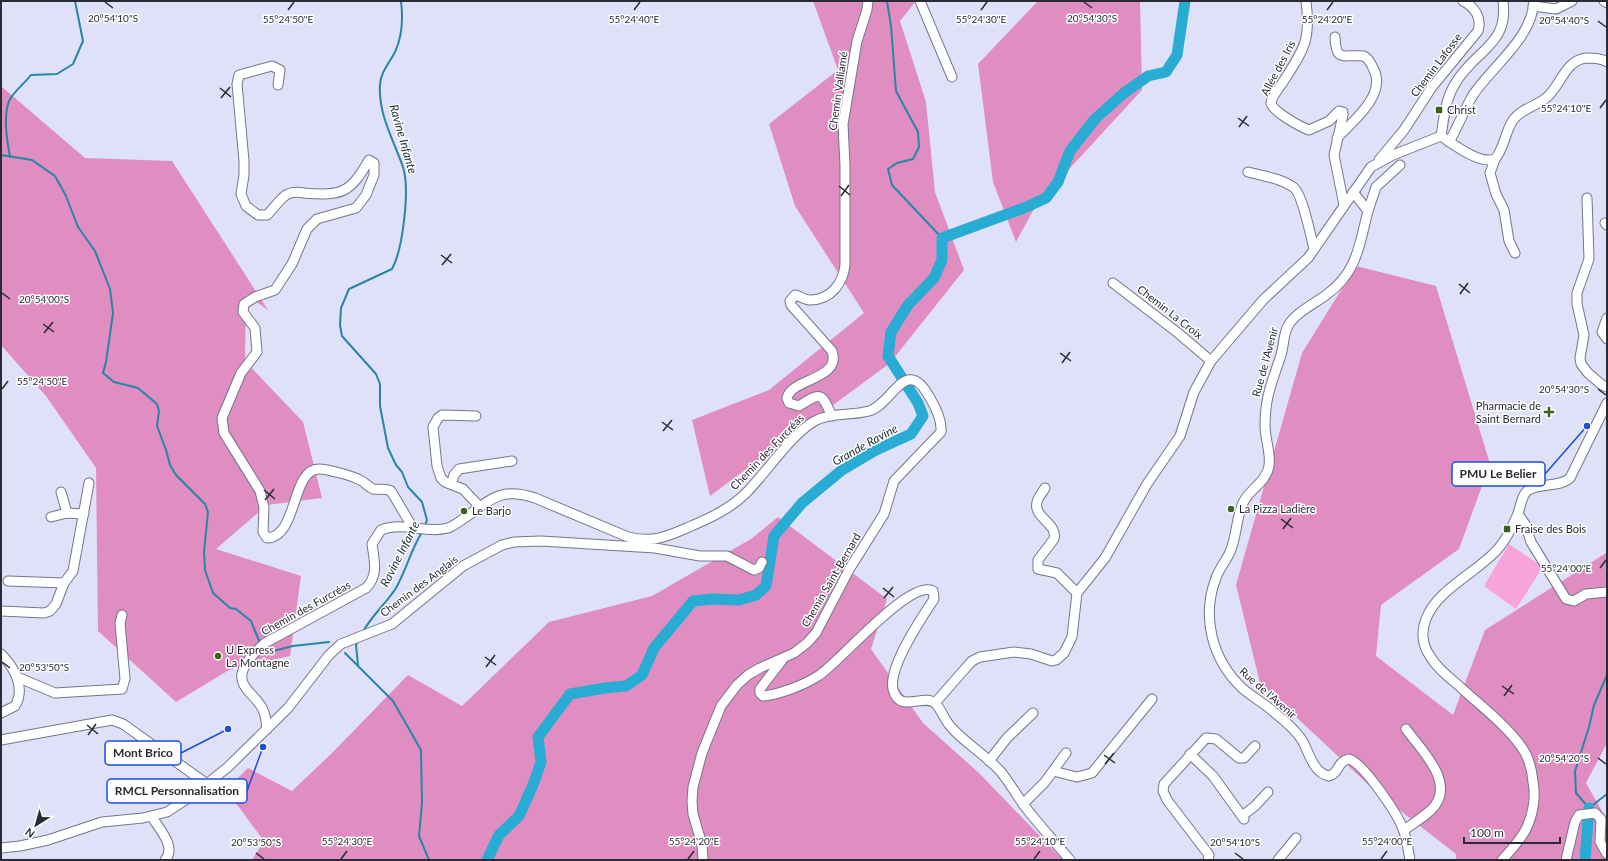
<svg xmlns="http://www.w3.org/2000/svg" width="1608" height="861" font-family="Lato,sans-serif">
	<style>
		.green { fill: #f7a4d9 }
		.forest { fill: #e08dc2 }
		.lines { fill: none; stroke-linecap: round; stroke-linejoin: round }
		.stream { stroke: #2885a3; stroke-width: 2 }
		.river { stroke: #28acd3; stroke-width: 11 }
		.minor-casing { stroke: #74768b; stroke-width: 11 }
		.minor { stroke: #fff; stroke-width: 9 }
		.ticks { fill: none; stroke: #292a33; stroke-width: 1.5 }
		.poi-dot { fill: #3a621d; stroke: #fff; stroke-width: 1.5 }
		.labels { text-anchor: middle; stroke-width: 3; stroke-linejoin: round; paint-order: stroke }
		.street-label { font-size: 11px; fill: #292a33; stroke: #fff }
		.poi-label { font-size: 11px; fill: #292a33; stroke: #fff; text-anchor: start }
		.water-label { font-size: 12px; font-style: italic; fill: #1a2f36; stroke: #fff }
		.ticks-label { font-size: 10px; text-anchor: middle; fill: #292a33; stroke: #fff; stroke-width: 3; stroke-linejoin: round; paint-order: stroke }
		.leader { fill: none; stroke: #1d4ed8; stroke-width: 1.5 }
		.callout-dot { fill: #1d4ed8; stroke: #fff; stroke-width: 1.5 }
		.callout { fill: #fff; stroke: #1d4ed8; stroke-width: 1.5 }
		.callout-label { font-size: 12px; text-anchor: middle; font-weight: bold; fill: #292a33 }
	</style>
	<rect width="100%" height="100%" fill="#dfe1f9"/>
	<path class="green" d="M1509,544L1543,567L1516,609L1484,586Z"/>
	<g class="forest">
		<path d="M813,1H916L900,21L926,102L935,192L964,270L890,363L710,496L692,420L769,390L864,313L795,206L769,124L838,70Z"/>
		<path d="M1038,1H1140L1142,90L1036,205L1016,242L993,182L978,64Z"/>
		<path d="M1,86L85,158L172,161L268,310L246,295L245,361L303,422L322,498L267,505L216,549L301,576L290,656L229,670L176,702L98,631L96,468L46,396L1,345Z"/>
		<path d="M1356,266L1436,286L1490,464L1459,549L1381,605L1376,656L1453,715L1485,630L1606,553L1607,743L1586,783L1607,820V860H1456V854L1375,791L1260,683L1236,585L1302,353Z"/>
		<path d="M778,517L887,599L871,649L923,723L979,773L1063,860H252L264,841L226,790L248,768L292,791L331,754L408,675L462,706L549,622L652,596L751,539Z"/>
	</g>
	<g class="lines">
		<g class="stream">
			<path d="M401,1C403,17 402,37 395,52C390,62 380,73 380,85C378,114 394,141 403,167C410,189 403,249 392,269L349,289L341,308L340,325L342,336L376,374L380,384V406L388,448L396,465L402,472L408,487L422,502L427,520L425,526"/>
			<path d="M887,1L891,26L896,91L918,132L919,147L913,159L897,163L888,169L892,185L942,238"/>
			<path d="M1,155L32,160L55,176L66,196L78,227L95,251L110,289L113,313L106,362L103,373L114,382L138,388L157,404L159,411L157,426L166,450L170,465L176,475L205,504L208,512L204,552L205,570L213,593L230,608L236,609L251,621L260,643"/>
			<path d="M10,157C7,140 3,118 9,101C13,92 25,83 31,75L57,74L73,64L83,41L75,1"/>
			<path d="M363,632C371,616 386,604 396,588C406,570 411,550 422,532"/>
			<path d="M358,641L356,645L358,665"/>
			<path d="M273,651L293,646L329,642"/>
			<path d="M345,653L393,701L421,750L422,803L419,836L429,860"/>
			<path d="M1607,675L1594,705L1589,727L1575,771L1576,793L1589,808L1607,794"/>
		</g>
		<g class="river">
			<path d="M487,860L499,835L519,816L533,785L541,762L538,737L570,694L605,688L626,686L642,675L654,648L693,601L713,599L739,600L756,595L766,586L774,536L802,503L842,470L876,450L911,434L923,416L918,403L888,356L891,332L908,305L934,278L942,260V238L1024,208L1046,198L1058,182L1070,151L1095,119L1124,93L1148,76L1166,72L1177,55L1185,1"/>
			<path d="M1585,860L1589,808"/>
		</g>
		<g class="minor-casing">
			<g id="minor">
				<path d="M920,1L952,77"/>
				<path d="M1306,1C1311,41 1304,49 1283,82C1279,88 1272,96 1271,103C1273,112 1301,127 1309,130L1329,121L1339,111L1343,112V115L1334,155L1344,205"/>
				<path d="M1503,1C1509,46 1474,50 1455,84C1445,100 1444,118 1441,136C1453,144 1480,165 1495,159C1504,149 1505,132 1513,120C1522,108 1535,107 1546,98C1561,86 1564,61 1586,58C1593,58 1601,58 1607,62"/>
				<path d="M1604,1L1607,3"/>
				<path d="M1533,6L1556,9L1572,1"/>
				<path d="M1335,37C1336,63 1343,54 1364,56C1369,59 1371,63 1373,68C1388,94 1353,121 1337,138"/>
				<path d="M278,85L280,70L272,66L239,75L237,84L244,161V175L241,194L246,206L258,215H267C273,209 279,200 286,195C291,192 299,192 304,193C343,196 350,193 369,160L374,163V175L366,195L356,208L317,219L307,229L292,264L275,290L255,297L244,304L243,312L255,328L257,352L241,373L222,418L224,433L260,491L264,507L263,532L267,538C298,537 291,469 319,469C327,469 353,476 360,480C365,482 368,487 373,489C379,490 385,488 391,491L413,528"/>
				<path d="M1449,142C1458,127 1464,110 1473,95C1492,66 1532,39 1534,1"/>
				<path d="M1495,159L1490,173L1496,194L1504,210L1509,241L1515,253"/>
				<path d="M1379,160L1404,130L1432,87L1478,31C1482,18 1475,7 1463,1"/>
				<path d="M1248,172C1263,176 1280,178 1293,187C1302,192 1311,237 1314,249"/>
				<path d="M1353,192L1368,211C1359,245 1358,272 1326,295C1314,304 1295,313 1288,326C1283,335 1284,346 1281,355C1272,383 1265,396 1265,426C1265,439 1271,453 1269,466C1266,483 1249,489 1243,503C1236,518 1237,536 1230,552C1226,561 1219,569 1216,578C1201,617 1212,659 1242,688C1252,697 1266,704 1276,714C1285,721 1296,731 1302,740C1309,752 1313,773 1329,776C1340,773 1336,762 1349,759C1364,764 1397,813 1403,829C1407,839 1408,850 1410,860"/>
				<path d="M1587,198L1589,259L1577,293V304L1584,335L1580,358L1581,364L1588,373L1602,385L1607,387"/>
				<path d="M1368,211L1376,187L1400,165"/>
				<path d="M1605,223L1607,225"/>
				<path d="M1113,283L1178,333L1211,361"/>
				<path d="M1607,318L1602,332L1607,339"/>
				<path d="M476,416L442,415L438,418L433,427L437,466L441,478L445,482L463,489L480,507"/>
				<path d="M832,416C821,393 822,391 799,406L789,403L787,398C791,378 842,380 832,351L791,305L790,301L795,295C800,296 805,300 810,300C831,300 843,283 845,265V166L843,124L857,41L867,10L868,1"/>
				<path d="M451,484L454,475L459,469L512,461"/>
				<path d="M1045,488C1043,492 1038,497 1037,502C1033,518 1058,523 1054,539L1038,560V569L1057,573L1077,593"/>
				<path d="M61,492L67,513"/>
				<path d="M1518,514L1525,524L1531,542L1566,599L1574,601L1586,594L1607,592"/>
				<path d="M51,517L67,513L84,514"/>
				<path d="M8,581L64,583"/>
				<path d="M1,611L44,613L50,611L56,604L64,583L73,571L89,483"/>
				<path d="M1,654C14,667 26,688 15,706L1,713"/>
				<path d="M783,659L760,689V693L763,696C778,695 804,685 818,676C838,664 910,578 933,591L934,599C922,617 888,667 893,689C899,715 925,692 936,704C942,711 945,721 951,727C966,744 986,755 1001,772C1009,782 1016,794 1023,804C1038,824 1055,842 1070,860"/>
				<path d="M17,677L55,693L122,689L125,679L120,623L122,615"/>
				<path d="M935,703L963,671L972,661L980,657L1014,652L1031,654L1052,661L1056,660L1064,653L1072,637L1077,593L1105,558L1147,484L1180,436L1194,392L1211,361L1263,300L1308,258L1371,167L1393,155L1441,136"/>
				<path d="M267,729C266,723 266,715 263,710C259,700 249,694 244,685C235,670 255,652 265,643L366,588C379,575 374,560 372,544L381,530C403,521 426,534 448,528C454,526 460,521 466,517C492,498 502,487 535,498L628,537C653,543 666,537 689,527C710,518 730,509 746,493C766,473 790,436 813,422C829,412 851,416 869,411C893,404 906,353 930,398C936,408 942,421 941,432L894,481L884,514L850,568L816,633L807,643L794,653L760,668L748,675L737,685L721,706L702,753L693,787L692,801L693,814L702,845L703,860"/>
				<path d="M1,740L112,720L123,724L207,784"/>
				<path d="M1190,754L1213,776L1244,819"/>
				<path d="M989,761L1007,738L1033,713"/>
				<path d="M1053,771L1077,777L1092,773L1152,699"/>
				<path d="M1023,804L1045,782L1066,753"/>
				<path d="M1242,816L1255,806L1268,792"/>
				<path d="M152,817C159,829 177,847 165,860"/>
				<path d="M1404,830C1413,824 1423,817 1431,810C1458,784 1421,750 1406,729"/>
				<path d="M1,848L20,846L48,840L102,822L143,818L167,812L193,795L228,767L288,708L329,655L341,644L392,624L463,566L502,545L514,542L541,541L655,548L700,556H727L754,570L759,568L762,562"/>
				<path d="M1208,860L1209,855L1206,851L1167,800L1163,791L1164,784L1206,738L1216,739L1239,758H1244L1255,746"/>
				<path d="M1278,860L1296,838"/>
				<path d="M1502,860C1511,850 1520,841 1526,829C1533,815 1536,797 1533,782C1532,769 1528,755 1520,745C1503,722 1478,704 1457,684C1447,676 1436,667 1430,656C1422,645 1421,631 1426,619C1436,591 1475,573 1495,552C1505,542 1511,529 1517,516C1521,508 1520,498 1527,491C1539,482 1559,488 1570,478L1607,403"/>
				<path d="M1566,860L1575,822L1579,815L1595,813L1601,819L1600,842L1607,854"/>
			</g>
		</g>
		<use href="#minor" class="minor"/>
	</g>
	<path class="ticks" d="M105,2L113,8M1084,2L1092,8M288,10L294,2M634,10L640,2M981,10L987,2M1327,10L1333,2M1598,21L1606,27M220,88L231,97M221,98L230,87M1600,108L1606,100M1238,118L1249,126M1239,127L1247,116M839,186L850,195M841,196L849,185M441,255L452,263M442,265L451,254M1459,284L1470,293M2,293L10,299M1460,294L1468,283M43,324L54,332M44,333L53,322M1060,353L1071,361M1062,363L1070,352M2,389L8,381M1598,389L1606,395M662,422L673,430M663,431L672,420M264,490L275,499M265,500L274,489M1281,519L1293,528M1283,529L1291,518M1600,568L1606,560M883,588L894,597M884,598L893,587M485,657L496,665M2,662L10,668M486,667L495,655M1502,686L1514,694M1504,696L1512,685M87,725L98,734M88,735L96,724M1104,755L1115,763M1598,758L1606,764M1105,764L1114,753M256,853L264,859M1235,853L1243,859M341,859L347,851M688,859L694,851M1034,859L1040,851M1381,859L1387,851"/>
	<g class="poi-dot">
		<rect x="1435" y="106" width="8" height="8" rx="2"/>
		<path d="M1547 406h4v4h4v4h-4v4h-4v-4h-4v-4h4z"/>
		<circle cx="1231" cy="509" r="4"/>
		<circle cx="464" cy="511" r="4"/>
		<rect x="1503" y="525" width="8" height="8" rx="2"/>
		<circle cx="218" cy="656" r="4"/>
	</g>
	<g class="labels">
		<g class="street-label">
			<text transform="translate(1436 65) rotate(-53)" y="4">Chemin Lafosse</text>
			<text transform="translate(1278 68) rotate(-62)" y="4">Allée des Iris</text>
			<text transform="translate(838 91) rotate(-82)" y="4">Chemin Valliamé</text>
			<text transform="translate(1170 312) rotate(38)" y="4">Chemin La Croix</text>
			<text transform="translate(1265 362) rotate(-75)" y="4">Rue de l'Avenir</text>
			<text transform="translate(767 452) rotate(-46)" y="4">Chemin des Furcréas</text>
			<text transform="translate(831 580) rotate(-60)" y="4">Chemin Saint-Bernard</text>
			<text transform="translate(419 586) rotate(-37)" y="4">Chemin des Anglais</text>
			<text transform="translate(306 608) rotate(-29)" y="4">Chemin des Furcréas</text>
			<text transform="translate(1268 693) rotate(41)" y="4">Rue de l'Avenir</text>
		</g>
		<g class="poi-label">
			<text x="1447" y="114">Christ</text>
			<text x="1541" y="410" text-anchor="end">Pharmacie de<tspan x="1541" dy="13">Saint Bernard</tspan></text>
			<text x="1239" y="513">La Pizza Ladière</text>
			<text x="472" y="515">Le Barjo</text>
			<text x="1515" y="533">Fraise des Bois</text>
			<text x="226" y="654">U Express<tspan x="226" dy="13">La Montagne</tspan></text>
		</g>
		<g class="water-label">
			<text transform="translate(403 139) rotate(74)" y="4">Ravine Infante</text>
			<text transform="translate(865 445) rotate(-29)" y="4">Grande Ravine</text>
			<text transform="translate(400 554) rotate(-63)" y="4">Ravine Infante</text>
		</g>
	</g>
	<g class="ticks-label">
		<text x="1092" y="22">20°54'30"S</text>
		<text x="113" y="22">20°54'10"S</text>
		<text x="288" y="23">55°24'50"E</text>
		<text x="634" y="23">55°24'40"E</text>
		<text x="981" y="23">55°24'30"E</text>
		<text x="1327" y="23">55°24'20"E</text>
		<text x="1564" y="24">20°54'40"S</text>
		<text x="1566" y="112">55°24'10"E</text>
		<text x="44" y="303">20°54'00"S</text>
		<text x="42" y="385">55°24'50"E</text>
		<text x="1564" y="393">20°54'30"S</text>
		<text x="1566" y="572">55°24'00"E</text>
		<text x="44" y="671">20°53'50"S</text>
		<text x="1564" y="762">20°54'20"S</text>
		<text x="347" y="845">55°24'30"E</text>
		<text x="694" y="845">55°24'20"E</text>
		<text x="1040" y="845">55°24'10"E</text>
		<text x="1387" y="845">55°24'00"E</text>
		<text x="256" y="846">20°53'50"S</text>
		<text x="1235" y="846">20°54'10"S</text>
	</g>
	<path class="leader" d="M1587 426L1545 474M228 729L181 753M263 747L247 791"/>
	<g class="callout-dot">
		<circle cx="1587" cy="426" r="4"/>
		<circle cx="228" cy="729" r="4"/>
		<circle cx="263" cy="747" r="4"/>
	</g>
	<g class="callout">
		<rect x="1452" y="462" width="93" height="24" rx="4"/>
		<rect x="105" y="741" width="76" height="24" rx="4"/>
		<rect x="107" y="779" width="140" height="24" rx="4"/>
	</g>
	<g class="callout-label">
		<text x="1498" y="478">PMU Le Belier</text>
		<text x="143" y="757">Mont Brico</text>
		<text x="177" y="795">RMCL Personnalisation</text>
	</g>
	<rect width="1608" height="861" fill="none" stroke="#292a33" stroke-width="4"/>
	<g transform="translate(36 825) rotate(217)" stroke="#ffffff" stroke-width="3" paint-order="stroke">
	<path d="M0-3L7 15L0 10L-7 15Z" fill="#292a33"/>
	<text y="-6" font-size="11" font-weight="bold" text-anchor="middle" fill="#292a33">N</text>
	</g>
	<path d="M1464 837v6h96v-6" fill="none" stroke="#292a33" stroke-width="2"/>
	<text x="1470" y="837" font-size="12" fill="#292a33" stroke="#ffffff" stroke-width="3" paint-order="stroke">100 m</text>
</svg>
